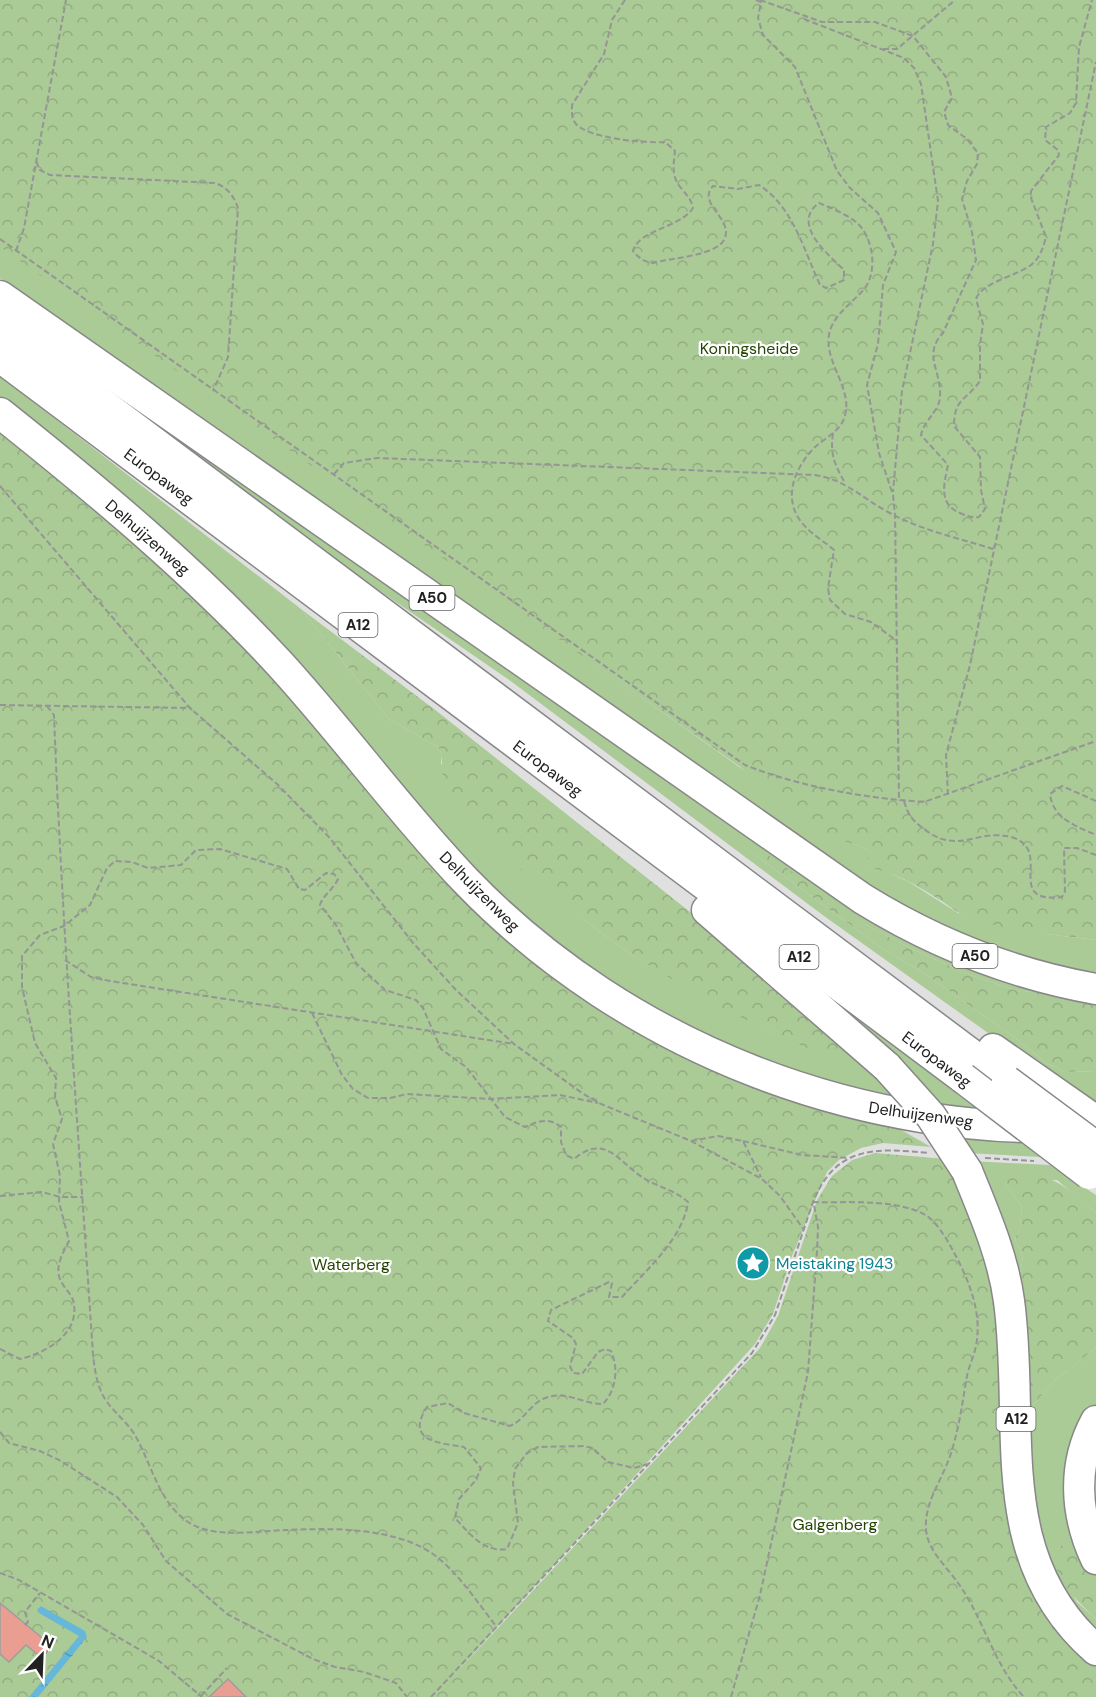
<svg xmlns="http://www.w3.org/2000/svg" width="1096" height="1697" font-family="'DM Sans',sans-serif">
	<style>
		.grass { fill: #aaca96 }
		.forest { fill: url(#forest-crowns) }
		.water { fill: url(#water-ripples) }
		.building { fill: #ea9e91; stroke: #9e9d9d; stroke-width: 1.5 }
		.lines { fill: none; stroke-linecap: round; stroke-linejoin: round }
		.highway-casing { stroke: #878788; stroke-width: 33 }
		.path { stroke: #959596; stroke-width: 2; stroke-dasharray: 6 3; stroke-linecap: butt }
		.highway { stroke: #fff; stroke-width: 30 }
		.highway-bridge-casing { stroke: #878788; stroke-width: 33; stroke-linecap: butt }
		.highway-bridge { stroke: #fff; stroke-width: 30 }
		.labels { text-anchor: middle; stroke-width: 4.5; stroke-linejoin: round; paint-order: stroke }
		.shield { fill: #fff; stroke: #646464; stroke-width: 1.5 }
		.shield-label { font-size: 15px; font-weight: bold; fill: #212122 }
		.park-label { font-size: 16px; fill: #254603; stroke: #fff }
		.street-label { font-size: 16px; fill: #212122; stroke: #fff }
		.culture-label { font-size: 16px; fill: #0d838f; stroke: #fff; text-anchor: start }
	</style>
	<defs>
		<pattern id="forest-crowns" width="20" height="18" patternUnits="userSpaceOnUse" patternTransform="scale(1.5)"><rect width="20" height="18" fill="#aaca96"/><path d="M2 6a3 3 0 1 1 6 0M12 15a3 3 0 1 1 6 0" fill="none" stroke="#92ad81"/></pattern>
		<pattern id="water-ripples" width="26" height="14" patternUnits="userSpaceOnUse" patternTransform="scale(1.5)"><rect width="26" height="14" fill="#67b7da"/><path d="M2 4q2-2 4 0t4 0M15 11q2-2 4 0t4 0" fill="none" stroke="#5494b0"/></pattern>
	</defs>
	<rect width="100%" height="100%" fill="#e0e0e1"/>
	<g class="grass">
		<path d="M0,241L842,840L867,849L868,867L881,869L909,882L958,913L1046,934L1096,940V975C998,953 930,924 845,871L0,278Z"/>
		<path d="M63,356L808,874L1057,991L1021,992L970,975L912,949L866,925L747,849L879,946L925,974L1014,1037L1045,1062L1065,1072L1096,1071V1110L824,916L512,682L332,558Z"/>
		<path d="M0,376L301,609L389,719L438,747L442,755L441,764L584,920L633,956L772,1033L853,1050L906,1105L843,1091L676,1026L523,922L0,402Z"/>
		<path d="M801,976L985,1115L934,1109Z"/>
		<path d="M956,1135L1019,1140L1040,1157L967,1153Z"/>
		<path d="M970,1161L1050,1165L1096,1195V1213L1057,1180L1005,1183L1022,1207L1020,1227L1015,1239L1023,1257L1017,1291Z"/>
		<path d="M1096,1348V1406L1087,1421L1078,1536L1068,1586L1077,1602L1096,1619V1639L1042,1566L1023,1417L1055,1380Z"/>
	</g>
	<g class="forest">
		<path d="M0,0H1096V940C1051,934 1003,932 961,914C953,910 946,903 938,899C917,885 892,871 867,867V849L835,838L791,812L739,766L0,247Z"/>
		<path d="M0,432L187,588L269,674L443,878L510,941L665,1046L703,1065L798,1102L896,1127L931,1147L883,1143L861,1148L839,1160L827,1172L792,1256L773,1314L755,1344L453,1676L760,1348L778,1316L817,1200L832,1176L852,1160L875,1153L946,1159L994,1268L1010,1500L1096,1661V1697H0Z"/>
		<path d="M301,609L434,709L709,927L853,1050L846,1056L822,1054L772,1033L709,1001L633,956L584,920L520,869L459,806L442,773V755L438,747L389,719Z"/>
		<path d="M748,845L757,847L866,925L912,949L970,975L1021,992L1057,991L1096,999V1071L1065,1072L1045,1062L1014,1037L925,974L879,946L747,849Z"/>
		<path d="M1014,1171C1057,1176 1065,1186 1096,1213V1348L1055,1380L1023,1417L1017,1291L1023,1257L1015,1239L1020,1227L1022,1207L1005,1183L1003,1174Z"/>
		<path d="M1063,1545L1084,1551L1096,1574V1619C1079,1603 1053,1578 1054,1553L1058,1547Z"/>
	</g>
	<path class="water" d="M41,1606L85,1631L87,1637L38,1697H29L79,1636L39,1613L37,1610Z"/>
	<g class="building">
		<path d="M0,1603L52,1646L42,1658L26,1645L9,1662L0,1654Z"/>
		<path d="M228,1679L246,1697H209Z"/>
	</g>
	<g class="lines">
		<g class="highway-casing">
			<g id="highway">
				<path d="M0,296L863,899C936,944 1012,974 1096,989"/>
				<path d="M0,327L1007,1081"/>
				<path d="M0,357L963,1078"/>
				<path d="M0,413C98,491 194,571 279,663C344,734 400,812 466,881C627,1048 864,1140 1096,1126"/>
				<path d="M707,910L887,1067"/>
				<path d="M993,1049L1096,1121"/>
				<path d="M967,1171C984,1213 1003,1256 1009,1301C1026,1425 989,1557 1096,1650"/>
				<path d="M1096,1421C1072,1465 1075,1514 1096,1559"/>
			</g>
		</g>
		<g class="path">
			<path d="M625,0L612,20L604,54L572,105C572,112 571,118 576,124C590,139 645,143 665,142L675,151C674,161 672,171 676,180C681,191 691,196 693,208C680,228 638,230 633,251C639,258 644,262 653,263C670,258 715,256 724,240C735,219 696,204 713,186L738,189L759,185C793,207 803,248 820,285L826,288L844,280V270C829,255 790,224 819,203C831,208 846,214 856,222C873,236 878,270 865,288C853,303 832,315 829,335C824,365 858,393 842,423C836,433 824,439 815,447C795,467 781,499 803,524C811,534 824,541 834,550L828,588L830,600L845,614L871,622L897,641"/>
			<path d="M756,0L761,2L758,18L763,35L795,67L837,171L850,188L878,213L896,252L883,285L878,344L867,385L879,453L893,495L895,515L899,801"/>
			<path d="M760,0L822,22H875L913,36L946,77L952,98L944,112L948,125L967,139L978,153L977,164L967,181L962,199L972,232L976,260L943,333C922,355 942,371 940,397C939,412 924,420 921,435L948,465C944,484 938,504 960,513C967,516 972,518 979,517L985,509L981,490L980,457L954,426C954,398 966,401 980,381V345L983,324L976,299C982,282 1017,276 1031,265C1040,258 1043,248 1046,237L1031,198V191L1059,155L1058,150L1045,140L1046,127L1070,113L1076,103L1079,47L1092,0"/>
			<path d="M804,19L904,58L914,68L921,84L938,201L933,244L902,391L893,492"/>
			<path d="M883,49H897L955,0"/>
			<path d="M36,161L40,170L50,175L215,183C227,187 234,196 238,208L228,357L213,391"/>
			<path d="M0,239L745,765C801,787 864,798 924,802L1096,741"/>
			<path d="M16,251L24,228L66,0"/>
			<path d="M833,433C830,453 834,464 844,481"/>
			<path d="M334,474L344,463L377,458L815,475C846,480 862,498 888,512C920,530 958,538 993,549"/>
			<path d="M0,486L190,708L277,784L329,837L414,944L456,990L514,1044L582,1093L601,1104L691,1141L762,1179L780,1196L804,1230"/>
			<path d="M0,705L190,708"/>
			<path d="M47,706L54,715C62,928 79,1141 93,1355C95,1371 97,1388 107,1402C116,1414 129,1424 136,1437C151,1464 159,1500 184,1519C210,1540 254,1531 286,1530C331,1528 394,1527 433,1554C458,1572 477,1602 496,1626"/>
			<path d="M948,795L946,755L970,665L1096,62"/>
			<path d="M904,801C908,815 912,820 924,829C959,856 977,828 1011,837C1055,849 1002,904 1062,897L1065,891L1064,848H1077L1096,855"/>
			<path d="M1096,801L1062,786L1050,794C1053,819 1076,826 1096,835"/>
			<path d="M65,960L91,977L110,981L514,1044"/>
			<path d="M312,1013L342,1075L353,1089L368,1098H390L407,1094L490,1099L560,1095L598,1103"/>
			<path d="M691,1141L718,1136L743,1141L761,1177"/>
			<path d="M743,1141L802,1155L849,1158"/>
			<path d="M985,1158L1034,1161"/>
			<path d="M0,1196L42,1192L60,1197H83"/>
			<path d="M813,1202C846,1203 886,1199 917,1211C933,1216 943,1233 951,1247C967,1276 983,1311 976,1346C974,1356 969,1366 967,1376C962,1404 959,1430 950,1456C942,1480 924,1503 926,1529C927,1550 947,1567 958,1583C984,1619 993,1664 1024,1697"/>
			<path d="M0,1349L20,1359C46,1353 82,1333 73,1300C70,1292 61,1285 59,1276C56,1264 64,1251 69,1241L59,1202L60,1176L53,1144L62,1119L55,1097L56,1078L35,1043L22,987V956L40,935L64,926L90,905L107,868L115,861L132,862L148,868L181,865L196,850L220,849L287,869L299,889L305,890L326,873L334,874L338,879C333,890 323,895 320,905L336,925L356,963L385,990L416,1000L423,1008L441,1049L466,1067L505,1117L525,1127C538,1121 549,1117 561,1127V1142L566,1155L574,1159C605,1133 618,1161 642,1177C657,1187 675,1190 688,1202C683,1239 646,1270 622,1297H609L612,1283L609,1282L551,1310L548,1321L573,1338L576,1344L570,1366L573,1373L582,1374L598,1352L605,1349L611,1351C619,1369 616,1390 603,1404C582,1404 564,1389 543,1399C530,1405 524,1420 510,1426L464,1413L448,1403L427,1407C404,1442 441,1443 464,1447L481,1468L476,1480L459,1499L455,1518C469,1533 484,1553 507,1549L518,1523L513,1483L515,1469L527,1453L538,1447L584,1446L592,1448L608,1462L634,1468L648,1464"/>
			<path d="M0,1432L9,1443L40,1451L61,1461L117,1497L143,1525L166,1561L227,1614L313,1659L335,1667L364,1672L396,1683L407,1697"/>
			<path d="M0,1573L19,1580L159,1661L202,1697"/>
			<path d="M25,1625L28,1622L25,1612L40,1593"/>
			<path d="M201,1696L227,1668"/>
			<path d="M431,1697L752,1353L775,1315L813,1202C836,1145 876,1148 929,1153"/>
			<path d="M731,1697L760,1595L808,1372L817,1251L818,1227L814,1205"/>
		</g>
		<use href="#highway" class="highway"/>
		<g class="highway-bridge-casing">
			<g id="highway-bridge">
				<path d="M887,1067L931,1116L967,1171"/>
				<path d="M963,1078L1089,1174"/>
				<path d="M1007,1081L1096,1147"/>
			</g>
		</g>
		<use href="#highway-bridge" class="highway-bridge"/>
	</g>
	<defs>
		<g id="sight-disc" transform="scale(1.725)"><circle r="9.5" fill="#0f9aa8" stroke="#fff"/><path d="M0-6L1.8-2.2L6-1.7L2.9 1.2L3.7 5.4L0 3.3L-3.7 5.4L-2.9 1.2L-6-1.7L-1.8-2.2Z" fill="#fff"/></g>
	</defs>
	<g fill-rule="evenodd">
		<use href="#sight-disc" x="753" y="1263"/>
	</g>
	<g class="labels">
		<g class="shield">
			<rect x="409.5" y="586" width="45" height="24" rx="4.5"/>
			<rect x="338.5" y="613" width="39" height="24" rx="4.5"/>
			<rect x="952.5" y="944" width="45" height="24" rx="4.5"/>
			<rect x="779.5" y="945" width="39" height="24" rx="4.5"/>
			<rect x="996.5" y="1407" width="39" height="24" rx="4.5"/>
		</g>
		<g class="shield-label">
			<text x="432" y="603">A50</text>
			<text x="358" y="630">A12</text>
			<text x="975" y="961">A50</text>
			<text x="799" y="962">A12</text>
			<text x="1016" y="1424">A12</text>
		</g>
		<g class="park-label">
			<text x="749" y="354">Koningsheide</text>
			<text x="351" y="1270">Waterberg</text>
			<text x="835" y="1530">Galgenberg</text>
		</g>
		<g class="street-label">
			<text transform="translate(159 476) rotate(37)" y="6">Europaweg</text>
			<text transform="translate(148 537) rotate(41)" y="6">Delhuijzenweg</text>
			<text transform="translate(548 768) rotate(37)" y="6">Europaweg</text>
			<text transform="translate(480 891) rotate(45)" y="6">Delhuijzenweg</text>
			<text transform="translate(937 1059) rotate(37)" y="6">Europaweg</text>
			<text transform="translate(921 1114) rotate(8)" y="6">Delhuijzenweg</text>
		</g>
		<g class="culture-label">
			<text x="776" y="1269">Meistaking 1943</text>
		</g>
	</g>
	<g transform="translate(42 1655) rotate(23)" stroke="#ffffff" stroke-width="4.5" paint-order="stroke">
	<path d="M0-4.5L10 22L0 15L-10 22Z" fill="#212122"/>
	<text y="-9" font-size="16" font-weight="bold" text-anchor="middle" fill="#212122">N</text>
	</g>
</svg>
